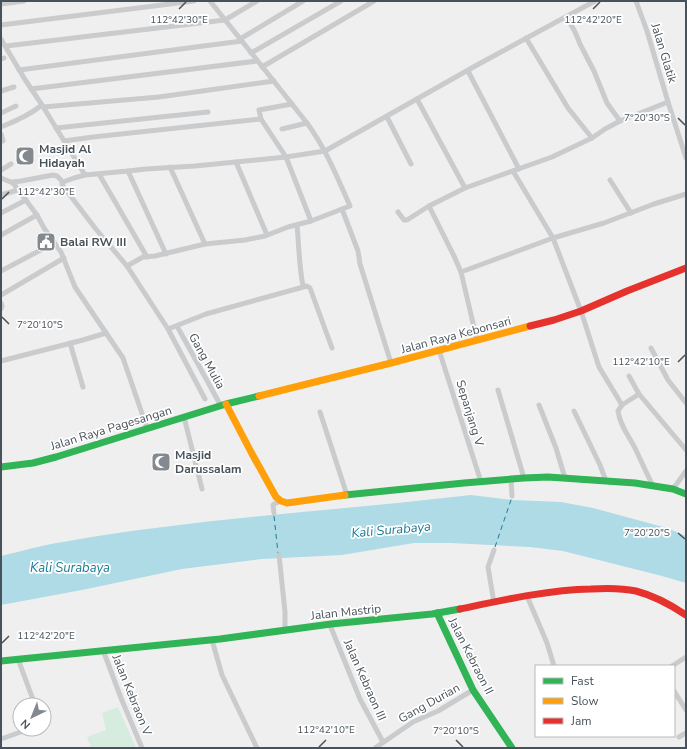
<svg xmlns="http://www.w3.org/2000/svg" width="687" height="749" font-family="'Nunito Sans',sans-serif">
	<style>
		.green { fill: #d6ecde }
		.water { fill: #afdbe6 }
		.lines { fill: none; stroke-linecap: round; stroke-linejoin: round }
		.ferry { stroke: #1a7c93; stroke-width: 1; stroke-dasharray: 5 4; stroke-linecap: butt }
		.street { stroke: #cacbcd; stroke-width: 5 }
		.fast { stroke: #30b455; stroke-width: 7 }
		.slow { stroke: #ff9f0a; stroke-width: 7 }
		.jam { stroke: #e5322d; stroke-width: 7 }
		.ticks { fill: none; stroke: #48525a; stroke-width: 1.5 }
		.labels { text-anchor: middle; stroke-width: 3.5; stroke-linejoin: round; paint-order: stroke }
		.street-label { font-size: 12px; fill: #48525a; stroke: #fff }
		.poi-label { font-size: 12px; font-weight: bold; fill: #48525a; stroke: #fff; text-anchor: start }
		.water-label { font-size: 13px; font-style: italic; fill: #1a7c93; stroke: #fff }
		.ticks-label { font-size: 10px; text-anchor: middle; fill: #48525a; stroke: #fff; stroke-width: 3.5; stroke-linejoin: round; paint-order: stroke }
	</style>
	<rect width="100%" height="100%" fill="#f0efef"/>
	<path class="green" d="M118,707L136,748H91L87,737L106,730L102,713Z"/>
	<path class="water" d="M471,495L513,500L561,502L593,508L667,528L686,536V583L662,576L563,551L530,547L451,543H414L342,555L262,559L182,569L82,590L1,605V556C22,551 42,545 63,542C198,518 335,511 471,495Z"/>
	<g class="lines">
		<g class="ferry">
			<path d="M274,516L278,553"/>
			<path d="M495,547L512,497"/>
		</g>
		<g class="street">
			<path d="M636,1L647,31L668,102L686,158"/>
			<path d="M1,4L24,1"/>
			<path d="M567,17L576,34L580,44L594,71L607,103L620,121"/>
			<path d="M1,25L194,1"/>
			<path d="M526,38L568,108L592,138"/>
			<path d="M1,39L24,78L42,105L85,175"/>
			<path d="M240,39L303,1"/>
			<path d="M6,46L225,20L257,1"/>
			<path d="M251,53L341,1"/>
			<path d="M1,59L4,58"/>
			<path d="M262,67L374,1"/>
			<path d="M19,70L242,41"/>
			<path d="M468,71L519,169"/>
			<path d="M31,89L257,61"/>
			<path d="M1,91L14,87"/>
			<path d="M417,99L465,188"/>
			<path d="M292,104L259,110L261,119L286,157L311,221"/>
			<path d="M43,107L159,97L274,81"/>
			<path d="M1,113L16,106"/>
			<path d="M387,117L411,164"/>
			<path d="M1,127C16,121 30,115 42,105"/>
			<path d="M56,128L208,112"/>
			<path d="M282,129L307,123"/>
			<path d="M1,134L3,141"/>
			<path d="M64,141L93,137L261,119"/>
			<path d="M236,162L267,235"/>
			<path d="M170,167L205,244"/>
			<path d="M1,170L11,164"/>
			<path d="M128,171L166,254"/>
			<path d="M513,171L553,238L581,311L599,367L622,405"/>
			<path d="M99,174L147,257"/>
			<path d="M1,178L13,183L37,215L44,228L61,252L75,287L123,358L147,428"/>
			<path d="M610,180L631,213"/>
			<path d="M12,182L21,181L53,175L57,176L63,182L62,184L63,186L95,228L127,266L168,329L205,399"/>
			<path d="M63,182L74,178L85,175L128,171L146,169L195,166L286,157L325,151L477,65L595,1"/>
			<path d="M1,195L18,190"/>
			<path d="M429,206L454,256L461,272L477,340"/>
			<path d="M342,209L358,251L360,264L391,363"/>
			<path d="M398,212L404,220H407L429,206L465,188L552,157L592,138L605,129L620,121L668,102"/>
			<path d="M1,213L26,200"/>
			<path d="M297,225C299,246 299,266 303,286"/>
			<path d="M1,235L37,215"/>
			<path d="M127,266L143,257L155,256L205,244L245,240L265,236L288,227L311,221L350,206C337,177 326,149 307,123L210,1"/>
			<path d="M1,271L54,243"/>
			<path d="M461,272L553,238L604,223L654,204L686,194"/>
			<path d="M1,295L64,258"/>
			<path d="M1,303L2,306L1,309"/>
			<path d="M177,326L221,406"/>
			<path d="M168,329L206,314L307,286L310,288L332,348"/>
			<path d="M70,343L83,387"/>
			<path d="M651,348L668,380L686,403"/>
			<path d="M439,350L481,482"/>
			<path d="M1,361L83,340L106,333"/>
			<path d="M629,376L639,394L686,450"/>
			<path d="M498,390L524,478"/>
			<path d="M639,394L622,405L618,411C620,426 629,436 635,448C641,461 647,474 653,486"/>
			<path d="M539,405L556,448L565,478"/>
			<path d="M574,411L600,465L606,481"/>
			<path d="M320,412L347,495"/>
			<path d="M184,417L202,489"/>
			<path d="M511,480L512,496"/>
			<path d="M673,489L686,471"/>
			<path d="M274,513L273,505L274,504L281,501"/>
			<path d="M494,550L488,567L494,603"/>
			<path d="M279,555L285,612V631"/>
			<path d="M527,596L547,643L554,666"/>
			<path d="M330,625L360,699L383,742"/>
			<path d="M212,640L222,675L257,748"/>
			<path d="M103,650L121,698L142,748"/>
			<path d="M18,659L35,705"/>
			<path d="M672,666L686,657"/>
			<path d="M674,691L686,710"/>
			<path d="M679,737L686,733"/>
			<path d="M1,739L29,729"/>
			<path d="M375,748L413,722L438,711L473,690"/>
		</g>
		<g class="fast">
			<path d="M1,467L33,463L56,457L226,404L259,396"/>
			<path d="M345,495L464,483L524,478L548,477L635,483L673,489L686,494"/>
			<path d="M437,613L473,690L512,748"/>
			<path d="M1,661L220,639L331,624L432,614L460,609"/>
		</g>
		<g class="slow">
			<path d="M259,396L391,363L530,326"/>
			<path d="M226,404L251,452L276,497L281,501L287,503L345,495"/>
		</g>
		<g class="jam">
			<path d="M530,326L554,320L581,311L627,291L686,268"/>
			<path d="M460,609C503,600 547,590 591,589C606,588 622,588 636,591C655,596 671,605 686,615"/>
		</g>
	</g>
	<path class="ticks" d="M179,9L186,2M593,9L600,2M678,118L685,125M2,199L9,192M2,317L9,324M678,362L685,355M678,533L685,539M2,643L9,636M456,740L463,747M319,747L326,740"/>
	<defs>
		<g id="mosque-square" transform="scale(1)"><rect x="-9" y="-9" width="18" height="18" rx="4" fill="#83898e" stroke="#fff"/><path d="M3.5-4.9A6 6 0 1 0 3.5 4.9A5 5 0 1 1 3.5-4.9Z" fill="#fff"/></g>
		<g id="civic-square" transform="scale(1)"><rect x="-9" y="-9" width="18" height="18" rx="4" fill="#83898e" stroke="#fff"/><path d="M-.6-6.5H3V-4.5H.6V-3L4-1V1h2V6H-6V1h2V-1L-.6-3ZM-1.2 2.5V6h2.4V2.5Z" fill="#fff"/></g>
	</defs>
	<g fill-rule="evenodd">
		<use href="#mosque-square" x="25" y="156"/>
		<use href="#civic-square" x="46" y="242"/>
		<use href="#mosque-square" x="161" y="462"/>
	</g>
	<g class="labels">
		<g class="street-label">
			<text transform="translate(664 53) rotate(73)" y="4">Jalan Glatik</text>
			<text transform="translate(456 335) rotate(-15)" y="4">Jalan Raya Kebonsari</text>
			<text transform="translate(207 361) rotate(61)" y="4">Gang Mulia</text>
			<text transform="translate(470 413) rotate(73)" y="4">Sepanjang V</text>
			<text transform="translate(111 428) rotate(-17)" y="4">Jalan Raya Pagesangan</text>
			<text transform="translate(346 612) rotate(-6)" y="4">Jalan Mastrip</text>
			<text transform="translate(471 656) rotate(63)" y="4">Jalan Kebraon II</text>
			<text transform="translate(365 680) rotate(66)" y="4">Jalan Kebraon III</text>
			<text transform="translate(132 695) rotate(68)" y="4">Jalan Kebraon V</text>
			<text transform="translate(429 703) rotate(-29)" y="4">Gang Durian</text>
		</g>
		<g class="poi-label">
			<text x="39" y="153">Masjid Al<tspan x="39" dy="14">Hidayah</tspan></text>
			<text x="60" y="246">Balai RW III</text>
			<text x="175" y="459">Masjid<tspan x="175" dy="14">Darussalam</tspan></text>
		</g>
		<g class="water-label">
			<text transform="translate(391 529) rotate(-5)" y="5">Kali Surabaya</text>
			<text x="70" y="572">Kali Surabaya</text>
		</g>
	</g>
	<g class="ticks-label">
		<text x="179" y="23">112°42'30"E</text>
		<text x="593" y="23">112°42'20"E</text>
		<text x="647" y="121">7°20'30"S</text>
		<text x="46" y="195">112°42'30"E</text>
		<text x="40" y="328">7°20'10"S</text>
		<text x="641" y="365">112°42'10"E</text>
		<text x="647" y="536">7°20'20"S</text>
		<text x="46" y="639">112°42'20"E</text>
		<text x="326" y="733">112°42'10"E</text>
		<text x="456" y="734">7°20'10"S</text>
	</g>
	<rect width="687" height="749" fill="none" stroke="#48525a" stroke-width="4"/>
	<rect x="535" y="665" width="140" height="72" fill="#ffffff" stroke="#b6babd"/>
	<rect x="543" y="678" width="20" height="6" fill="#30b455" stroke="#b6babd"/>
	<text x="571" y="685" font-size="12" fill="#48525a">Fast</text>
	<rect x="543" y="698" width="20" height="6" fill="#ff9f0a" stroke="#b6babd"/>
	<text x="571" y="705" font-size="12" fill="#48525a">Slow</text>
	<rect x="543" y="718" width="20" height="6" fill="#e5322d" stroke="#b6babd"/>
	<text x="571" y="725" font-size="12" fill="#48525a">Jam</text>
	<g transform="translate(32 717) rotate(223)"><circle r="19" fill="#ffffff" stroke="#b6babd"/>
	<path d="M0-3L7 15L0 10L-7 15Z" fill="#83898e"/>
	<text y="-6" font-size="11" font-weight="bold" text-anchor="middle" fill="#48525a">N</text>
	</g>
</svg>
